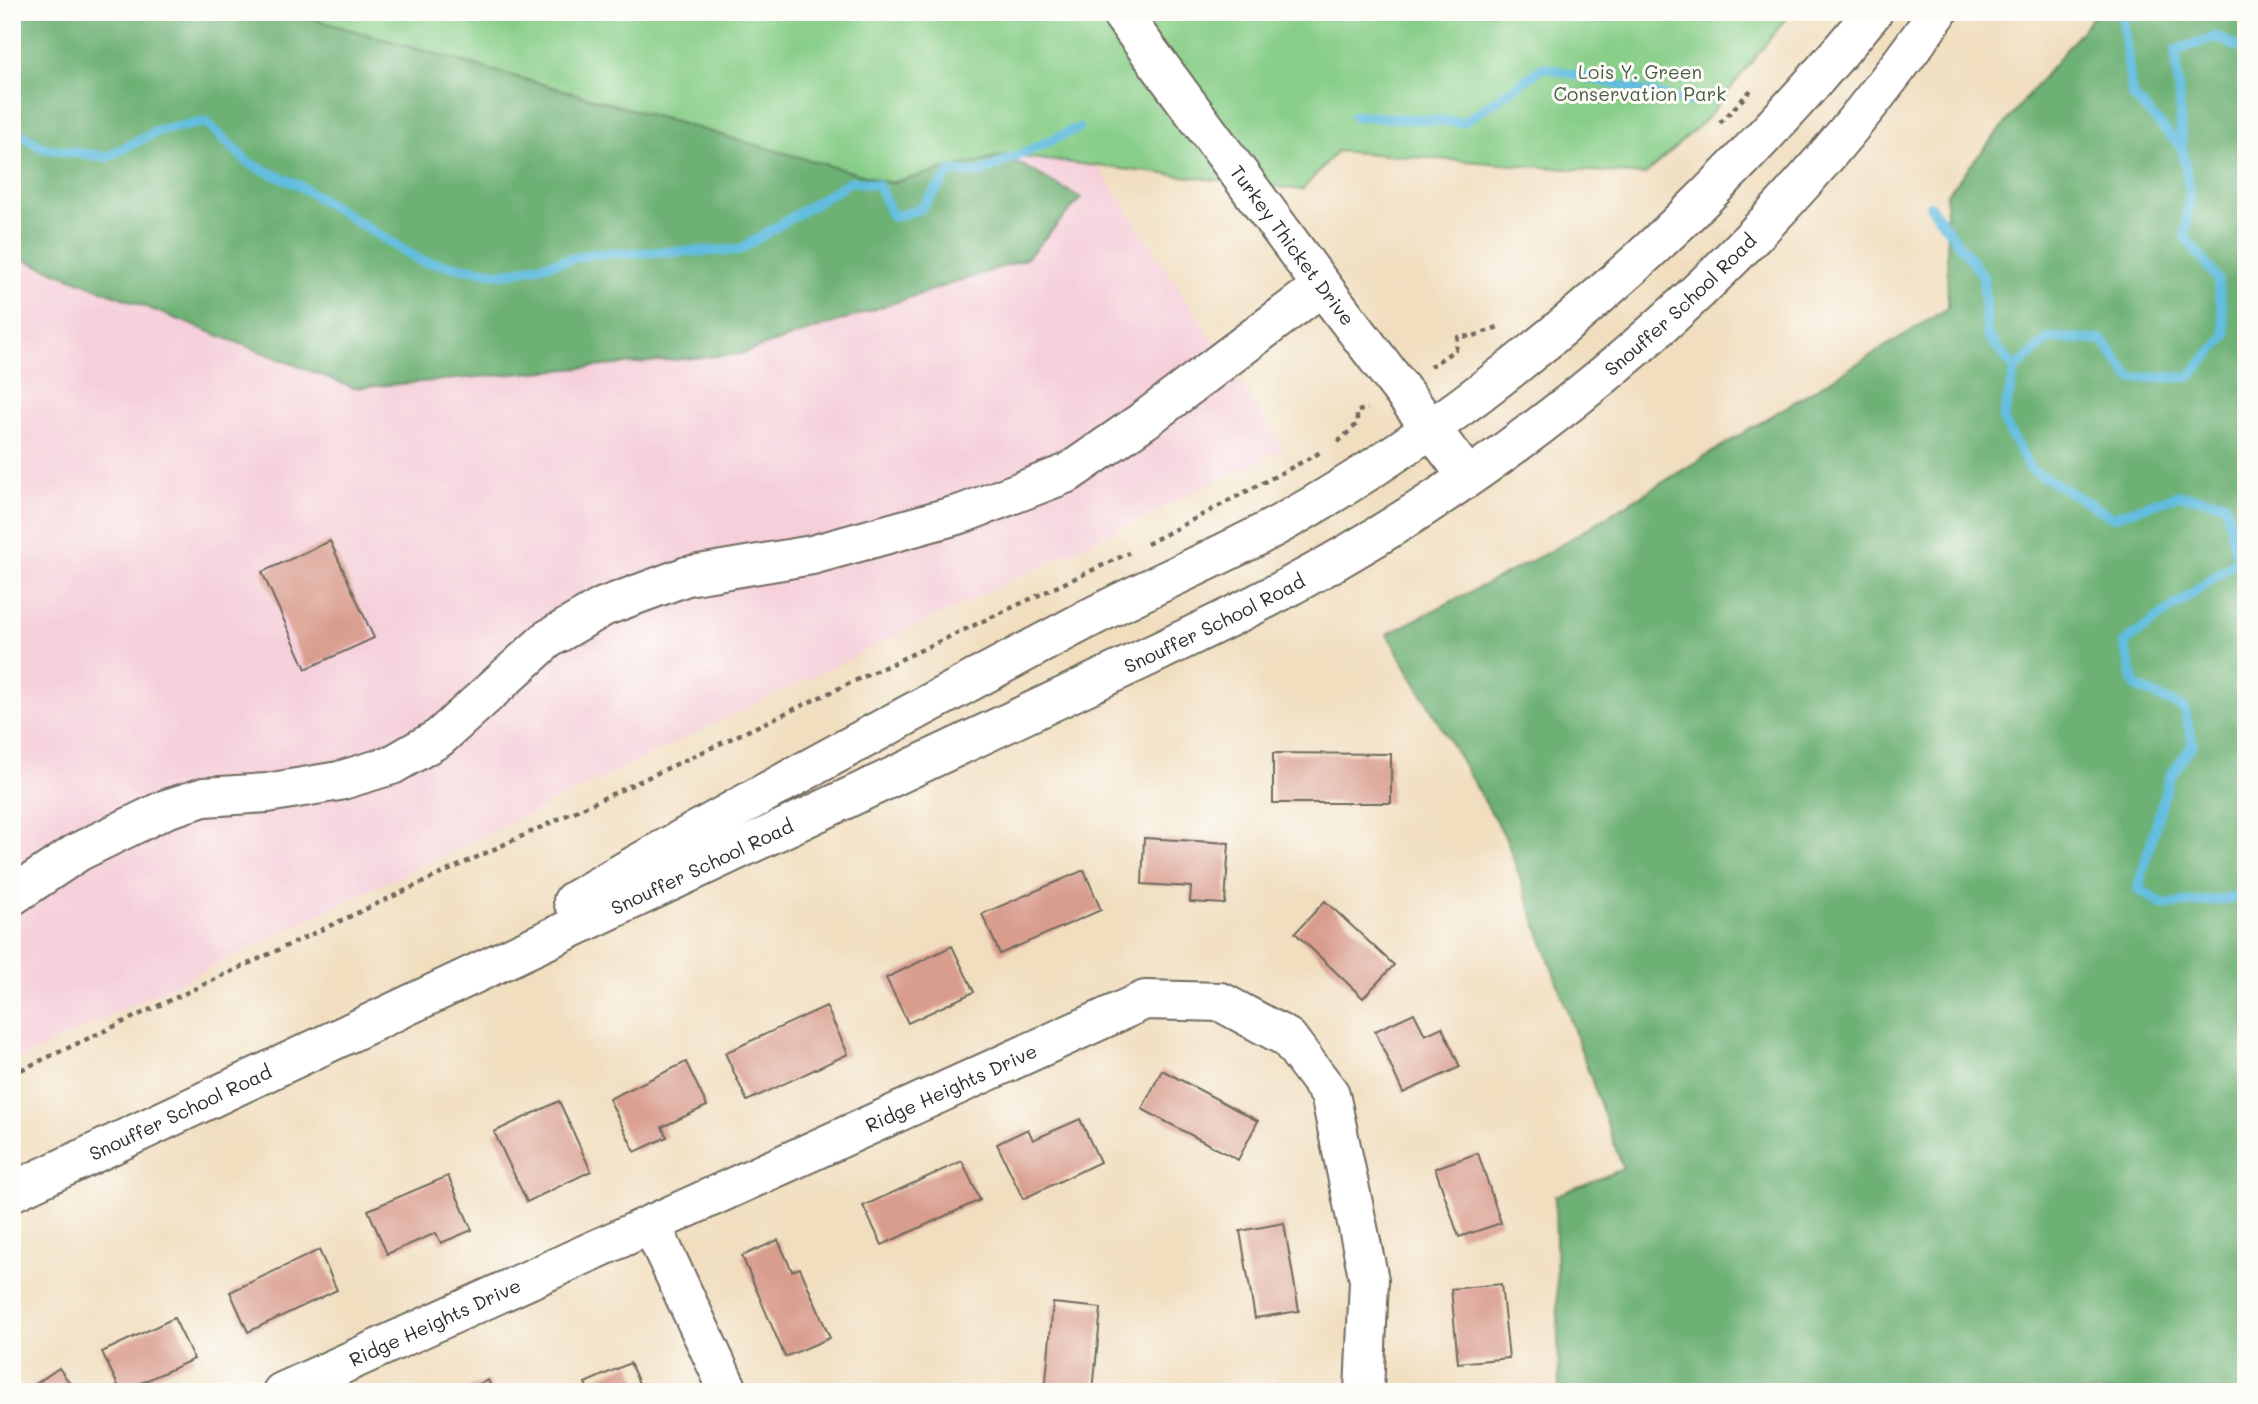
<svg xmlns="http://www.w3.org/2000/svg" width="2258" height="1404" font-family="Mali,sans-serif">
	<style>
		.built { fill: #f5cfda }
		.green { fill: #87ce88; stroke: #597c5a; stroke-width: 2 }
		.forest { fill: #6db174; stroke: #4c6e50; stroke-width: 2 }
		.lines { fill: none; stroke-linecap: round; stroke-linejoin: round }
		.stream { stroke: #62bde0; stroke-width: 10 }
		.building { fill: #d99d8e }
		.minor-casing { stroke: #706a5f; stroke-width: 42 }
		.major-casing { stroke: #706a5f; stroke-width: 42 }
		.path { stroke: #706a5f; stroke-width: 4.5; stroke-dasharray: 5 5; stroke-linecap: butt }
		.minor { stroke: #fff; stroke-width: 38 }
		.major { stroke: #fff; stroke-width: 38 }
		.labels { text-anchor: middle; stroke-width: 6; stroke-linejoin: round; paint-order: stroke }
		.park-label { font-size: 19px; fill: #475c47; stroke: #fdfcf7 }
		.street-label { font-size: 19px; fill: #2b2b2b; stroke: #fdfcf7 }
	</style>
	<rect width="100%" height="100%" fill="#fdfcf7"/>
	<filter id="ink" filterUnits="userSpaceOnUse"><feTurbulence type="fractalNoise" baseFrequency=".0143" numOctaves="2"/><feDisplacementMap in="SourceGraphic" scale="14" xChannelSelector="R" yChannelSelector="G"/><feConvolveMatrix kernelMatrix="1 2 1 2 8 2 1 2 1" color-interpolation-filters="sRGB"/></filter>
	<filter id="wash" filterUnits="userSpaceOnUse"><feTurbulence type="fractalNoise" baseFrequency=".00686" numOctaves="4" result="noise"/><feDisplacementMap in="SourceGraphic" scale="28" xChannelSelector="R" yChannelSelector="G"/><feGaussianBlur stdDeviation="1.57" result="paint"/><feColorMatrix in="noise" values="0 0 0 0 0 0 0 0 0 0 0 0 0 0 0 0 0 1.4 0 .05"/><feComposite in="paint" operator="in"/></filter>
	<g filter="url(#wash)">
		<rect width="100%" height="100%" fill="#f1debf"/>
		<path class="built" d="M12,12H997L1284,449L12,1063Z"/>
		<path class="green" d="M288,12H1791L1708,117L1645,175L1337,151L1302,190L1004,155L890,183Z"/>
		<g class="forest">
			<path d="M12,12H288L890,183L1004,155L1081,198L1026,259L740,354L354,388L12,255Z"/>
			<path d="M2097,12H2246V1392H1559L1555,1196L1623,1169L1506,838L1387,634L1547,553L1948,308L1946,195Z"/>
		</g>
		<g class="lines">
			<g class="stream">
				<path d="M2122,12L2132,95L2182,148L2190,192L2185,237L2217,278L2226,336L2189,377L2131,378L2102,340L2049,338L2015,369L2003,420L2030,469L2113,517L2179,495L2225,503L2238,560L2124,643L2135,686L2184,708L2193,744L2169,778L2138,888L2163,905L2246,897"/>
				<path d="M1354,116L1464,122L1544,67L1688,102"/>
				<path d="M12,129L43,148L107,157L160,130L206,122L250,164L298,185L421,261L503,274L593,254L739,250L851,181L878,185L893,217L920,209L951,172H982L1078,128"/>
				<path d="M2182,148L2176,50L2217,37L2246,51"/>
				<path d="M1930,206L1983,276L1987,335L2015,369"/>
				<path d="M2246,1142L2240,1152L2246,1178"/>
			</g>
		</g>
		<g id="blocks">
			<g class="building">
				<path d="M330,541L374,638L306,669L262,572Z"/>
				<path d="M1273,753L1391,754V803H1273Z"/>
				<path d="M1144,838L1229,843L1225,904L1190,902L1191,887L1142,884Z"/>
				<path d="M1084,870L1101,910L1000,954L982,914Z"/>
				<path d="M1325,901L1394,965L1363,998L1295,933Z"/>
				<path d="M952,946L974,992L908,1023L886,978Z"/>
				<path d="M826,1006L848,1054L747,1101L725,1053Z"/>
				<path d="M1414,1013L1425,1035L1442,1027L1460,1067L1403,1093L1375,1031Z"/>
				<path d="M686,1062L707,1106L662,1127L667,1137L635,1152L609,1099Z"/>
				<path d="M1162,1070L1258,1121L1238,1160L1142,1109Z"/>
				<path d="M559,1101L591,1171L527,1202L494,1132Z"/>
				<path d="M1080,1119L1100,1162L1023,1199L997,1144L1028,1129L1033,1140Z"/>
				<path d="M1478,1153L1501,1223L1459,1237L1435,1168Z"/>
				<path d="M962,1161L980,1200L882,1245L863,1206Z"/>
				<path d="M448,1176L472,1230L441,1243L436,1233L387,1254L368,1210Z"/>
				<path d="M1284,1223L1299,1311L1255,1318L1240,1231Z"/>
				<path d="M778,1240L792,1271L800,1268L830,1338L785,1357L742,1256Z"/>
				<path d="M319,1250L337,1290L248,1332L230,1292Z"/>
				<path d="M1501,1284L1509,1358L1458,1363L1451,1289Z"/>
				<path d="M1053,1303L1101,1308L1093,1392H1045Z"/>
				<path d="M174,1318L194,1359L121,1392L102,1352Z"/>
				<path d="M630,1363L643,1392H589L585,1383Z"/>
				<path d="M59,1368L76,1392H24Z"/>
				<path d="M488,1380L494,1392H461Z"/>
			</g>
		</g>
	</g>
	<g filter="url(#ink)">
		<use href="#blocks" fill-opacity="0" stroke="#706a5f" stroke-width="2"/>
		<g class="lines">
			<g class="minor-casing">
				<g id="minor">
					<path id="s1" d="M1120,12L1322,286L1468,477"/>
					<path d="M12,896L78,852L166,809L204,797L267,793L339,781L392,765L439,738L548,639L603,607L687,576L812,555L964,513L1068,473L1143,421L1322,286"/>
					<path d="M651,1224L729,1392"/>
					<path id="s2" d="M282,1392L1145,1000L1221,1002L1288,1038L1330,1094L1369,1280L1364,1392"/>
				</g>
			</g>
			<g class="major-casing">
				<g id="major">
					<path d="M573,901C741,804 912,712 1084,621C1141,591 1199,566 1256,537C1317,505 1377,467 1433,427C1598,310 1744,169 1873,12"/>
					<path id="s3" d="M12,1192L1160,651C1201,631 1242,612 1283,590C1546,449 1767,256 1938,12"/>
				</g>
			</g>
			<g class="path">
				<path d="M1720,123L1753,88"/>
				<path d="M1430,367L1456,349L1458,337L1474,336L1498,327"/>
				<path d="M1338,442L1357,424V411L1368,409"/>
				<path d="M1147,544L1321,452"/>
				<path d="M12,1074L1129,553"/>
			</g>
			<use href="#minor" class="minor"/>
			<use href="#major" class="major"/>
		</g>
	</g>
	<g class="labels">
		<g class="park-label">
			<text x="1640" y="79">Lois Y. Green<tspan x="1640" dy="22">Conservation Park</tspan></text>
		</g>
		<g class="street-label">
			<text dy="7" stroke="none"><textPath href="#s1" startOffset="290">Turkey Thicket Drive</textPath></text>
			<text dy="7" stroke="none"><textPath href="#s3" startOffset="1897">Snouffer School Road</textPath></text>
			<text dy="7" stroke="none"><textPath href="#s3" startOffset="1330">Snouffer School Road</textPath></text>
			<text dy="7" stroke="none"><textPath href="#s3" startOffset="763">Snouffer School Road</textPath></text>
			<text dy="7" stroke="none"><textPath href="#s2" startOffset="735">Ridge Heights Drive</textPath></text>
			<text dy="7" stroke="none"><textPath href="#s3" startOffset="186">Snouffer School Road</textPath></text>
			<text dy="7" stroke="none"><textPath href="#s2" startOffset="168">Ridge Heights Drive</textPath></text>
		</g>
	</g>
	<rect width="2258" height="1404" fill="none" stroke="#fdfcf7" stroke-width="42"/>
</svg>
